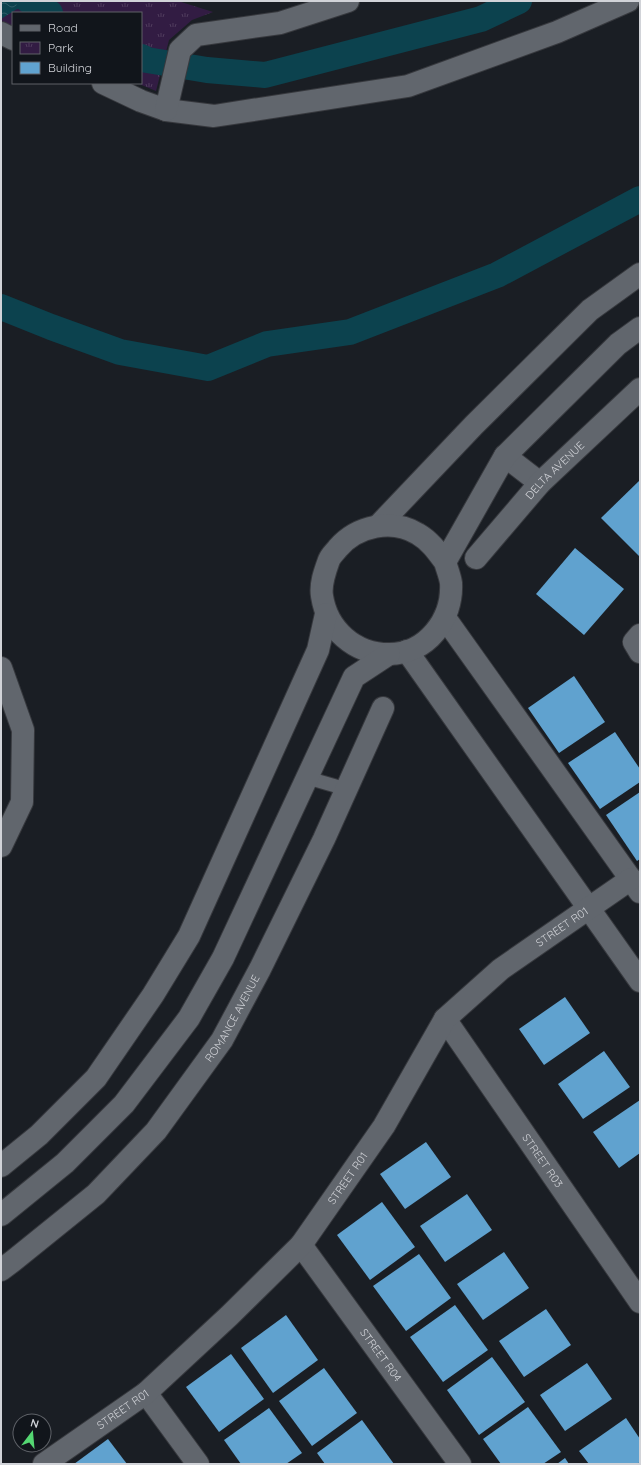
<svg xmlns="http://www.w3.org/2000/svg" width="641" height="1465" font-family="Quicksand,sans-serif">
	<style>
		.park { fill: url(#park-tufts) }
		.water { fill: url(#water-waves) }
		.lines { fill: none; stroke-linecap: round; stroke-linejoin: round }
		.canal { stroke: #0c424e; stroke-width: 26 }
		.building { fill: #60a2cf }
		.service-casing { stroke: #37393e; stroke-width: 15 }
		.minor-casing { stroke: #37393e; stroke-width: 24 }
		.tertiary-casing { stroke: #37393e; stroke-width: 24 }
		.service { stroke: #61666d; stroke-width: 13 }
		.minor { stroke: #61666d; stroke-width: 22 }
		.tertiary { stroke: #61666d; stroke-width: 22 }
		.labels { text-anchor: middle; stroke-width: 4; stroke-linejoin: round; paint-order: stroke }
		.street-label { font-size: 11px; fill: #d1d3d8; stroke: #11151b }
	</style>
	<defs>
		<pattern id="park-tufts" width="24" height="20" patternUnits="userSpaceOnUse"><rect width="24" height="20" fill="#321c43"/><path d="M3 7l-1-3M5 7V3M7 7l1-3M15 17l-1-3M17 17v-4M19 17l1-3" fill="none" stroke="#4f3c5d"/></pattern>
		<pattern id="water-waves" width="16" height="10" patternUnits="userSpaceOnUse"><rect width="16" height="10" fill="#0c424e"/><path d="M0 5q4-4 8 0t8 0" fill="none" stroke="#2e5c67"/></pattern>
	</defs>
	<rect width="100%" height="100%" fill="#1a1e24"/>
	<path class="park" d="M1,1H178L213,12L192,20L169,40L156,91L137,83H141V13H13V32L1,49Z"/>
	<path class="water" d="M1,1H37L40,8L17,9L1,19Z"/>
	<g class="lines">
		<g class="canal">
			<path d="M29,1L50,13"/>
			<path d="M141,57L147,60L207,70L265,75L481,19L519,1"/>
			<path d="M1,307L51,327L120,352L208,368L267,344L350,332L497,275L640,199"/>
		</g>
	</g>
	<g class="building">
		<path d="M640,480V557L601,518Z"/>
		<path d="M575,548L624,589L584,635L536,594Z"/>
		<path d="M574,676L605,722L559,753L528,708Z"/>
		<path d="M615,732L640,769V782L600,809L568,763Z"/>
		<path d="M640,792V859L637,861L606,815Z"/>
		<path d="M565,997L590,1033L544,1065L519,1029Z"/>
		<path d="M604,1051L630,1087L583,1119L558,1084Z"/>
		<path d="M640,1100V1153L619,1168L593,1132Z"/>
		<path d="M426,1142L451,1177L405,1209L380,1174Z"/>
		<path d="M467,1194L492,1230L445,1262L420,1226Z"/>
		<path d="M382,1202L415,1247L370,1280L337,1235Z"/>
		<path d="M504,1252L529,1288L483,1320L457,1284Z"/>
		<path d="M419,1254L451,1298L406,1331L373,1286Z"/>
		<path d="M455,1305L488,1350L443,1382L410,1337Z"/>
		<path d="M546,1309L571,1345L524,1377L499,1341Z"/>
		<path d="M286,1315L318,1360L273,1393L241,1348Z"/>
		<path d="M231,1354L264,1399L219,1432L186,1387Z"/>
		<path d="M492,1357L525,1402L479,1435L447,1390Z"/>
		<path d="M587,1363L612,1399L565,1431L540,1395Z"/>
		<path d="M324,1368L357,1413L312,1446L279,1401Z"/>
		<path d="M528,1407L561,1452L543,1464H501L483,1439Z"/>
		<path d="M269,1408L302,1453L286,1464H241L224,1440Z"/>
		<path d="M626,1418L640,1439V1462L637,1464H589L579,1451Z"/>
		<path d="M362,1420L394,1464H325L317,1453Z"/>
		<path d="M108,1439L127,1464H74Z"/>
		<path d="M565,1458L569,1464H557Z"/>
	</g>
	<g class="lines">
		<g class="service-casing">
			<path id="service" d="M308,778L346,789"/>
		</g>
		<g class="minor-casing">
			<g id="minor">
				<path d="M1,33L13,39"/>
				<path d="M103,83L141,101L166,110L214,116L408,86L557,32L628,1"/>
				<path d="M166,110L180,50L196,35L280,23L348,1"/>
				<path d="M505,456L540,483"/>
				<path id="s1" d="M476,558L540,483L640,389"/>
				<path d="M445,618L640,892"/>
				<path d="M640,635L634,642L640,652"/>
				<path d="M407,651L640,981"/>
				<path d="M1,668L23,730L22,802L1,846"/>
				<path id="s2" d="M445,1019L640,1302"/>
				<path id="s3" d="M301,1245L460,1464"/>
				<path id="s4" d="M1,1270L13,1261L96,1194L156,1131L222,1040L260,969L324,839L383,708"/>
				<path d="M146,1393L198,1464"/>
				<path id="s5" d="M44,1464L146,1393L229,1316L301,1245L384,1126L445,1019L501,969L631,879"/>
			</g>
		</g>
		<g class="tertiary-casing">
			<g id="tertiary">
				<path d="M378,526L474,425L590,310L640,274"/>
				<path d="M445,562C437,551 430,541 418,534C392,518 357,526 338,548C335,552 331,555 329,560C325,571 320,584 322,596C327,629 354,654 389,654C427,654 453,619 451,583C450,576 447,569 445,562L505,456L618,344L640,328"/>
				<path d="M1,1166L39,1135L96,1078L153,995L189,936L318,650L326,614"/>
				<path d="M1,1215L65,1163L124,1104L189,1018L223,958L354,677L389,654"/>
			</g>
		</g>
		<use href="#service" class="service"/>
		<use href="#minor" class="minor"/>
		<use href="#tertiary" class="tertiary"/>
	</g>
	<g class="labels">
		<g class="street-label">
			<text dy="4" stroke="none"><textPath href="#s1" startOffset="118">DELTA AVENUE</textPath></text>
			<text dy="4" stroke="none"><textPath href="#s5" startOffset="756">STREET R01</textPath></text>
			<text dy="4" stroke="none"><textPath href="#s4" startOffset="345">ROMANCE AVENUE</textPath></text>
			<text dy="4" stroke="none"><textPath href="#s2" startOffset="172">STREET R03</textPath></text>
			<text dy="4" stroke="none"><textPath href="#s5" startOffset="420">STREET R01</textPath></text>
			<text dy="4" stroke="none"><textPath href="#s3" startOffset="136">STREET R04</textPath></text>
			<text dy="4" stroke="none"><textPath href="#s5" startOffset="96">STREET R01</textPath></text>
		</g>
	</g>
	<rect width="641" height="1465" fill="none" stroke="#d1d3d8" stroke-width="4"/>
	<rect x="12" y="12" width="130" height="72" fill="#11151b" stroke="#5e6167"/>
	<rect x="20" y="25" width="20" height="6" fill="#61666d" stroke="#5e6167"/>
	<text x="48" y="32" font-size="12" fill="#d1d3d8">Road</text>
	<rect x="20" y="42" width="20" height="12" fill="url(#park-tufts)" stroke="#5e6167"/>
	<text x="48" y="52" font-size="12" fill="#d1d3d8">Park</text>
	<rect x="20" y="62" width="20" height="12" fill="#60a2cf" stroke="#5e6167"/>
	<text x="48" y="72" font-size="12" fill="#d1d3d8">Building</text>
	<g transform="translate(32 1433) rotate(16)"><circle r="19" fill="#11151b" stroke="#5e6167"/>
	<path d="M0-3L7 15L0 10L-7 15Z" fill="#54d672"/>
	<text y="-6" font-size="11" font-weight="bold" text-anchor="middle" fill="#d1d3d8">N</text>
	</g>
</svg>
